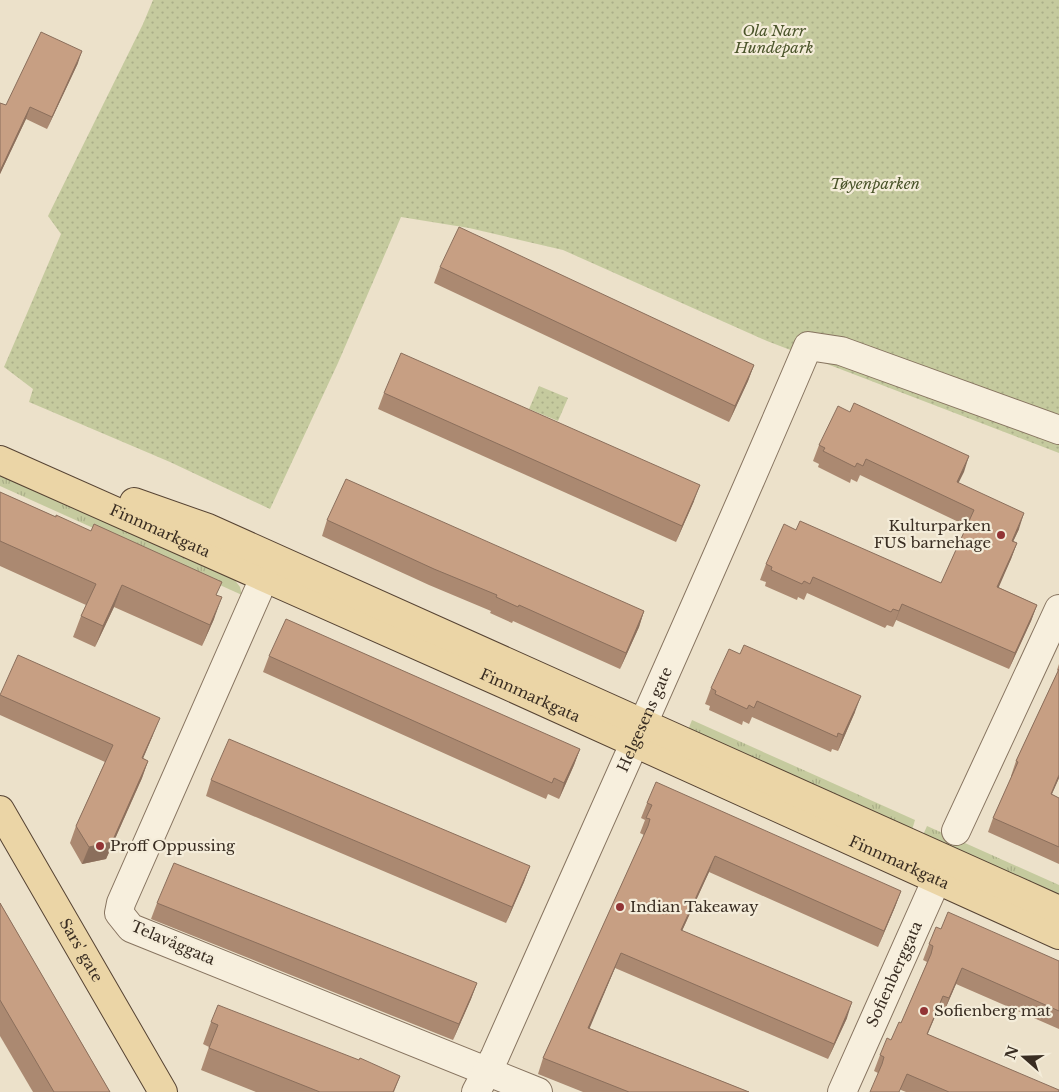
<svg xmlns="http://www.w3.org/2000/svg" width="1059" height="1092" font-family="'Libre Baskerville',serif">
	<style>
		.grass { fill: url(#grass-tufts) }
		.park { fill: url(#park-dots) }
		.lines { fill: none; stroke-linecap: round; stroke-linejoin: round }
		.minor-casing { stroke: #877460; stroke-width: 30 }
		.major-casing { stroke: #564333; stroke-width: 30 }
		.minor { stroke: #f7efdd; stroke-width: 28 }
		.major { stroke: #ebd5a6; stroke-width: 28 }
		.wall { fill: #ab8971 }
		.shaded-wall { fill: #8b6f5c }
		.building { fill: #c79f83; stroke: #8b6f5c }
		.poi-dot { fill: #923435; stroke: #f4ecd9; stroke-width: 2 }
		.labels { text-anchor: middle; stroke-width: 4.5; stroke-linejoin: round; paint-order: stroke }
		.park-label { font-size: 15px; font-style: italic; fill: #4a542a; stroke: #f4ecd9 }
		.poi-label { font-size: 15px; fill: #392d22; stroke: #f4ecd9; text-anchor: start }
		.street-label { font-size: 15px; fill: #392d22; stroke: #f4ecd9 }
	</style>
	<defs>
		<pattern id="grass-tufts" width="24" height="20" patternUnits="userSpaceOnUse" patternTransform="scale(1.25)"><rect width="24" height="20" fill="#c5ca9e"/><path d="M3 7l-1-3M5 7V3M7 7l1-3M15 17l-1-3M17 17v-4M19 17l1-3" fill="none" stroke="#aaae88"/></pattern>
		<pattern id="park-dots" width="8" height="8" patternUnits="userSpaceOnUse" patternTransform="scale(1.25)"><rect width="8" height="8" fill="#c5ca9e"/><path d="M2 2h.1M6 6h.1" fill="none" stroke="#aaae88" stroke-width="1.8" stroke-linecap="round"/></pattern>
	</defs>
	<rect width="100%" height="100%" fill="#ece1ca"/>
	<g class="grass">
		<path d="M0,474L234,579L240,587L242,595L0,486Z"/>
		<path d="M692,720L915,820L912,830L688,730Z"/>
		<path d="M927,826L1059,885V896L923,835Z"/>
	</g>
	<g class="park">
		<path d="M153,0H1059V453L767,341L563,250L469,228L401,217L338,363L270,509L170,462L29,402L33,389L4,367L61,234L48,216L143,24Z"/>
		<path d="M539,386L568,398L558,421L529,409Z"/>
	</g>
	<g class="lines">
		<g class="minor-casing">
			<g id="minor">
				<path d="M264,578L121,903L119,913L131,928L538,1092"/>
				<path d="M956,831L1059,609"/>
				<path id="s1" d="M476,1092L495,1056C600,819 707,584 808,346L841,351L1059,430"/>
				<path id="s2" d="M842,1092L936,881L945,872L955,866"/>
			</g>
		</g>
		<g class="major-casing">
			<g id="major">
				<path id="s3" d="M0,460L502,683L1059,935"/>
				<path d="M134,502L208,528L1059,910"/>
				<path id="s4" d="M0,810L163,1092"/>
			</g>
		</g>
		<use href="#minor" class="minor"/>
		<use href="#major" class="major"/>
	</g>
	<g class="wall">
		<path d="M78,63L47,129L26,119L0,174V103L6,105Z"/>
		<path d="M440,267L754,365L748,381L729,422L434,283Z"/>
		<path d="M384,393L694,501L676,542L378,409Z"/>
		<path d="M850,412L969,456L958,483L1019,529L1013,541L1017,543L1011,559L998,587L1037,605L1031,621L1009,669L896,620L893,627L887,625L885,628L807,593L804,600L798,597L797,600L765,586L766,582L760,580L766,564L796,530L941,583L967,526L860,475L857,482L851,479L850,483L818,467L819,464L813,461L819,445Z"/>
		<path d="M0,492L56,517L217,595L214,619L202,646L114,607L95,647L73,637L81,616L86,605L0,566Z"/>
		<path d="M327,520L644,611L639,627L620,669L513,621L512,623L490,613L491,611L429,585L322,536Z"/>
		<path d="M269,656L580,749L574,765L559,799L548,794L546,799L263,672Z"/>
		<path d="M1059,664V778L1052,794L1059,798V864L988,832L993,818L1012,776H1011L1016,761L1058,671L1057,670Z"/>
		<path d="M711,688L855,712L838,751L832,749L831,752L752,717L749,724L743,721L742,725L709,710L710,706L705,704Z"/>
		<path d="M0,695L153,735L143,758L148,761L142,778L106,859L82,864L70,843L76,826L105,762L0,715Z"/>
		<path d="M211,780L530,866L524,882L506,923L206,796Z"/>
		<path d="M647,803L901,891L895,907L878,947L709,872L682,931L847,1018L828,1059L615,968L589,1028L749,1092H583L538,1074L543,1058L644,835L640,833L645,820L641,818Z"/>
		<path d="M0,903L110,1092H33L0,1036Z"/>
		<path d="M157,903L477,983L471,999L453,1040L151,919Z"/>
		<path d="M941,929L1059,961V1029L956,984L943,1014L937,1012L927,1034L1059,1092H906L901,1090L878,1074V1073L874,1071L880,1055L891,1040L901,1023L926,965L927,962L923,960L929,944Z"/>
		<path d="M211,1022L400,1076L394,1092H256L201,1070L209,1047L203,1044Z"/>
	</g>
	<g class="shaded-wall">
		<path d="M82,51L78,63L47,129L52,117Z"/>
		<path d="M30,107L26,119L0,174V171Z"/>
		<path d="M754,365L748,381L729,422L735,406Z"/>
		<path d="M969,456L964,472L951,498L957,482Z"/>
		<path d="M700,485L694,501L676,542L682,526Z"/>
		<path d="M1024,513L1019,529L1006,557L1012,541Z"/>
		<path d="M1017,543L1011,559L992,603L997,587Z"/>
		<path d="M122,585L114,607L95,647L103,626Z"/>
		<path d="M222,597L214,619L202,646L210,625Z"/>
		<path d="M902,604L896,620L893,627L899,611Z"/>
		<path d="M1037,605L1031,621L1009,669L1015,653Z"/>
		<path d="M644,611L639,627L620,669L626,653Z"/>
		<path d="M861,696L855,712L838,751L843,735Z"/>
		<path d="M160,718L153,735L136,775L142,758Z"/>
		<path d="M580,749L574,765L559,799L564,783Z"/>
		<path d="M148,761L142,778L106,859L82,864L89,847Z"/>
		<path d="M1059,775V778L1045,809L1051,794Z"/>
		<path d="M715,856L709,872L675,946L681,930Z"/>
		<path d="M530,866L524,882L506,923L512,907Z"/>
		<path d="M901,891L895,907L878,947L884,931Z"/>
		<path d="M621,953L615,968L583,1044L588,1028Z"/>
		<path d="M962,968L956,984L943,1014L949,998Z"/>
		<path d="M477,983L471,999L453,1040L459,1024Z"/>
		<path d="M943,996L937,1012L921,1050L927,1034Z"/>
		<path d="M852,1002L847,1018L828,1059L834,1044Z"/>
	</g>
	<g class="building">
		<path d="M41,32L82,51L52,117L30,107L0,171V103L6,105Z"/>
		<path d="M459,227L754,365L735,406L440,267Z"/>
		<path d="M401,353L700,485L682,526L384,393Z"/>
		<path d="M854,403L969,456L957,482L1024,513L1012,541L1017,543L997,587L1037,605L1015,653L902,604L899,611L893,609L891,612L813,577L810,584L804,581L802,584L771,570L772,567L766,564L784,524L796,530L800,521L941,583L974,510L866,459L863,466L857,463L855,467L823,451L825,448L819,445L838,406L850,412Z"/>
		<path d="M346,479L644,611L626,653L519,605L518,607L496,597L497,595L434,569L327,520Z"/>
		<path d="M0,492L56,517V515L91,531L94,524L222,582L216,595L222,597L210,625L122,585L103,626L81,616L96,584L0,541Z"/>
		<path d="M286,619L580,749L564,783L554,778L552,783L269,656Z"/>
		<path d="M744,645L861,696L843,735L838,733L837,737L757,701L754,708L749,705L747,709L715,694L716,691L711,688L729,649L740,654Z"/>
		<path d="M18,655L160,718L142,758L148,761L112,842L89,847L76,826L113,745L0,695Z"/>
		<path d="M1059,669V775L1051,794L1059,798V847L993,818L1018,762L1016,761Z"/>
		<path d="M229,739L530,866L512,907L211,780Z"/>
		<path d="M656,782L901,891L884,931L715,856L681,930L852,1002L834,1044L621,953L588,1028L749,1092H629L543,1058L648,826L650,819L646,818L652,805L647,803Z"/>
		<path d="M174,863L477,983L459,1024L157,903Z"/>
		<path d="M0,903L110,1092H54L0,1000Z"/>
		<path d="M948,912L1059,961V1011L962,968L949,998L943,996L927,1034L1059,1090V1092H949L907,1074L899,1092H870L882,1064L884,1057L880,1055L887,1038L891,1040L899,1022L901,1023L931,954L933,946L929,944L936,927L941,929Z"/>
		<path d="M218,1005L359,1060L360,1058L400,1076L393,1092H320L209,1048L218,1025L211,1022Z"/>
	</g>
	<g class="poi-dot">
		<circle cx="1001" cy="535" r="5"/>
		<circle cx="100" cy="846" r="5"/>
		<circle cx="620" cy="907" r="5"/>
		<circle cx="924" cy="1011" r="5"/>
	</g>
	<g class="labels">
		<g class="park-label">
			<text x="774" y="36">Ola Narr<tspan x="774" dy="17">Hundepark</tspan></text>
			<text x="875" y="189">Tøyenparken</text>
		</g>
		<g class="poi-label">
			<text x="991" y="531" text-anchor="end">Kulturparken<tspan x="991" dy="17">FUS barnehage</tspan></text>
			<text x="110" y="851">Proff Oppussing</text>
			<text x="630" y="912">Indian Takeaway</text>
			<text x="934" y="1016">Sofienberg mat</text>
		</g>
		<g class="street-label">
			<text dy="5" stroke="none"><textPath href="#s3" startOffset="175">Finnmarkgata</textPath></text>
			<text dy="5" stroke="none"><textPath href="#s3" startOffset="580">Finnmarkgata</textPath></text>
			<text dy="5" stroke="none"><textPath href="#s1" startOffset="409">Helgesens gate</textPath></text>
			<text dy="5" stroke="none"><textPath href="#s3" startOffset="985">Finnmarkgata</textPath></text>
			<text transform="translate(173 943) rotate(23)" y="5">Telavåggata</text>
			<text dy="5" stroke="none"><textPath href="#s4" startOffset="162">Sars' gate</textPath></text>
			<text dy="5" stroke="none"><textPath href="#s2" startOffset="129">Sofienberggata</textPath></text>
		</g>
	</g>
	<g transform="translate(1024 1057) rotate(290)" stroke="#f4ecd9" stroke-width="4" paint-order="stroke">
	<path d="M0-4L9 19L0 12L-9 19Z" fill="#392d22"/>
	<text y="-8" font-size="14" font-weight="bold" text-anchor="middle" fill="#392d22">N</text>
	</g>
</svg>
